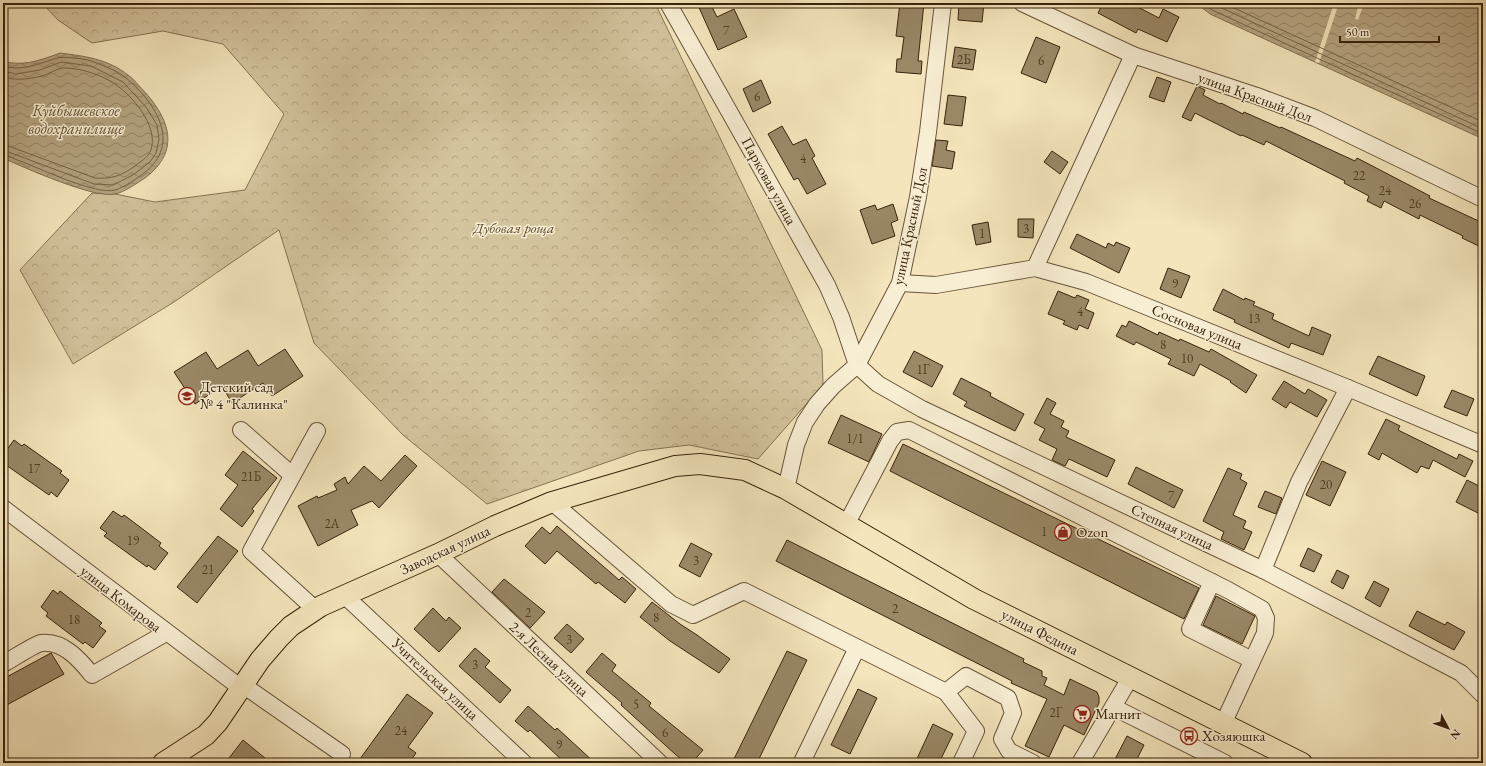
<svg xmlns="http://www.w3.org/2000/svg" width="1486" height="766" font-family="'EB Garamond',serif">
	<style>
		.park { fill: url(#park-crowns); stroke: #867454 }
		.water { fill: url(#water-waves); stroke: #837051 }
		.pier { fill: #f4e5bc }
		.lines { fill: none; stroke-linecap: round; stroke-linejoin: round }
		.shore { stroke: #766346; stroke-width: 1 }
		.building { fill: #9a8867; stroke: #39230b }
		.minor-casing { stroke: #685437; stroke-width: 18 }
		.major-casing { stroke: #39230b; stroke-width: 22 }
		.minor { stroke: #f8eed3; stroke-width: 16 }
		.major { stroke: #f4e5bc; stroke-width: 20 }
		.labels { text-anchor: middle; stroke-width: 3; stroke-linejoin: round; paint-order: stroke }
		.number-label { font-size: 13px; fill: #513c22 }
		.street-label { font-size: 15px; fill: #39230b; stroke: #f8eed3 }
		.park-label { font-size: 15px; font-style: italic; fill: #604b30; stroke: #f8eed3 }
		.poi-label { font-size: 15px; fill: #39230b; stroke: #f8eed3; text-anchor: start }
		.water-label { font-size: 16px; font-style: italic; fill: #645034; stroke: #f8eed3 }
	</style>
	<defs>
		<pattern id="park-crowns" width="20" height="18" patternUnits="userSpaceOnUse"><rect width="20" height="18" fill="#d4c49e"/><path d="M2 6a3 3 0 1 1 6 0M12 15a3 3 0 1 1 6 0" fill="none" stroke="#b7a887"/></pattern>
		<pattern id="water-waves" width="16" height="10" patternUnits="userSpaceOnUse"><rect width="16" height="10" fill="#b4a380"/><path d="M0 5q4-4 8 0t8 0" fill="none" stroke="#938467"/></pattern>
	</defs>
	<rect width="100%" height="100%" fill="#f4e5bc"/>
	<filter id="stains"><feTurbulence type="fractalNoise" baseFrequency=".005" numOctaves="4"/><feColorMatrix values="0 0 0 0 .2 0 0 0 0 .09 0 0 0 0 .02 0 0 0 .5 -.17"/></filter>
	<radialGradient id="worn" r=".72"><stop offset=".6" stop-color="#630" stop-opacity="0"/><stop offset="1" stop-color="#630" stop-opacity=".3"/></radialGradient>
	<path class="park" d="M42,3H655L822,350L823,385L758,459L689,445L639,451L487,504L403,435L314,343L279,230L174,302L73,364L20,270L92,193L115,194L155,202L245,190L284,114L223,44L163,31L92,43L58,20Z"/>
	<g class="water">
		<path d="M1196,3H1483V139L1210,14Z"/>
		<path d="M60,53C84,56 108,59 128,75C134,79 138,85 143,90C170,119 181,151 145,178C137,183 125,192 115,194C95,199 25,168 3,158V61C23,67 41,60 60,53Z"/>
	</g>
	<g class="pier">
		<path d="M1325,3H1339L1319,63L1315,62L1333,6Z"/>
		<path d="M1359,3H1364L1358,20L1355,19Z"/>
	</g>
	<g class="lines">
		<g class="shore">
			<path d="M1203,3L1212,10L1483,134"/>
			<path d="M1211,3L1483,129"/>
			<path d="M1223,3L1483,122"/>
			<path d="M3,66C23,72 39,63 58,58C64,56 88,59 94,62C104,66 118,71 126,78C156,103 182,144 144,173C136,179 125,187 115,190C96,195 43,170 23,162C16,160 10,156 3,155"/>
			<path d="M3,71L16,74L40,70L61,62L91,66L123,82L146,107L157,125L159,139L156,153L150,162L133,175L113,185L94,184L3,150"/>
			<path d="M3,77C16,81 32,79 45,75C50,73 57,69 62,68C79,67 106,76 119,87C136,100 160,130 150,152C147,158 140,162 135,166C121,176 112,179 95,178L3,144"/>
		</g>
	</g>
	<g class="building">
		<path d="M697,3H710L717,17L734,9L747,37L718,50Z"/>
		<path d="M900,3H924L918,61H922L921,74L896,72L897,59H901L904,37L896,36Z"/>
		<path d="M959,3H984L982,22L958,20Z"/>
		<path d="M1103,3H1130L1159,18L1163,9L1179,17L1167,42L1138,29L1136,33L1098,13Z"/>
		<path d="M1036,37L1060,47L1046,83L1021,73Z"/>
		<path d="M955,47L976,50L973,70L952,67Z"/>
		<path d="M1157,77L1171,82L1164,102L1149,97Z"/>
		<path d="M761,80L771,103L753,112L743,89Z"/>
		<path d="M1197,86L1205,90L1203,95L1220,104L1221,103L1243,114L1244,112L1280,128L1281,127L1355,161L1357,158L1430,196L1429,198L1483,223V248L1462,238L1463,236L1420,215L1419,219L1384,201L1381,208L1367,201L1369,196L1344,183L1345,181L1266,141L1264,145L1242,135L1241,136L1195,113L1191,121L1182,117Z"/>
		<path d="M948,95L966,97L962,126L944,124Z"/>
		<path d="M782,126L793,145L806,139L815,156L812,158L826,184L807,194L798,178L794,180L768,134Z"/>
		<path d="M936,140L948,141L946,150L955,152L952,169L932,166Z"/>
		<path d="M1052,151L1068,162L1060,174L1044,162Z"/>
		<path d="M893,204L898,220L891,223L895,236L872,244L860,210L875,205L877,210Z"/>
		<path d="M1018,219H1034L1033,238L1018,237Z"/>
		<path d="M988,222L991,242L976,245L972,225Z"/>
		<path d="M1077,234L1106,248L1108,243L1114,246L1116,242L1130,248L1119,273L1070,248Z"/>
		<path d="M1168,268L1190,276L1181,298L1160,289Z"/>
		<path d="M1223,289L1244,300L1245,298L1255,302L1253,305L1274,314L1272,319L1309,336L1312,327L1331,335L1323,355L1291,343L1289,348L1234,322L1235,320L1213,310Z"/>
		<path d="M1058,291L1075,298L1077,295L1089,300L1085,309L1094,313L1088,329L1079,325L1077,330L1063,324L1065,321L1048,314Z"/>
		<path d="M1129,321L1158,335L1159,332L1179,341L1180,339L1209,352L1211,349L1257,375L1246,393L1230,382L1231,381L1200,364L1194,376L1168,364L1171,359L1136,342L1134,345L1116,336L1122,325L1126,327Z"/>
		<path d="M285,349L303,376L272,396L263,383L232,403L222,386L195,404L174,372L206,352L217,369L248,350L258,366Z"/>
		<path d="M914,351L943,366L932,387L903,372Z"/>
		<path d="M1378,356L1425,376L1417,396L1369,374Z"/>
		<path d="M961,378L991,393L990,396L1024,414L1015,431L964,406L967,402L953,394Z"/>
		<path d="M1284,381L1305,394L1308,389L1327,400L1317,417L1290,402L1286,408L1272,399Z"/>
		<path d="M1452,390L1474,399L1467,416L1444,407Z"/>
		<path d="M1047,398L1056,403L1050,414L1064,421L1061,427L1069,431L1066,437L1115,460L1107,477L1069,459L1065,466L1052,460L1057,449L1039,440L1045,429L1034,423Z"/>
		<path d="M841,415L882,434L869,462L828,443Z"/>
		<path d="M1386,419L1400,426L1398,430L1457,459L1459,454L1473,461L1465,477L1433,460L1429,469L1421,466L1417,473L1382,453L1379,460L1368,454Z"/>
		<path d="M14,440L22,446L24,444L62,471L60,473L69,480L57,497L51,492L49,495L6,465L8,461L3,458V455Z"/>
		<path d="M903,444L1199,588L1184,619L890,471Z"/>
		<path d="M243,451L277,478L252,509L254,511L242,527L220,509L238,485L225,475Z"/>
		<path d="M405,455L417,466L379,508L372,501L351,510L358,525L318,546L298,506L317,496L318,498L337,490L334,484L345,477L348,484L364,466L381,481Z"/>
		<path d="M1322,461L1346,472L1330,506L1306,495Z"/>
		<path d="M1136,467L1183,490L1174,508L1128,484Z"/>
		<path d="M1228,468L1242,474L1240,479L1247,483L1233,515L1246,521L1243,528L1252,532L1244,550L1221,539L1224,532L1203,521Z"/>
		<path d="M1467,480L1483,488V503L1478,513L1456,502Z"/>
		<path d="M1265,491L1282,498L1276,514L1258,507Z"/>
		<path d="M113,511L122,517L124,515L136,524L161,543L159,546L168,553L155,570L148,565L147,567L104,536L107,533L100,528Z"/>
		<path d="M557,526L619,580L622,577L636,589L625,603L598,582L596,584L557,551L545,564L525,546L542,527L550,534Z"/>
		<path d="M218,536L238,551L197,603L177,587Z"/>
		<path d="M787,540L1024,659L1023,662L1042,671V676L1047,678L1044,685L1064,695L1070,679L1097,692L1099,697V703L1084,735L1064,725L1049,757L1025,746L1047,699L1011,683L1012,681L776,561Z"/>
		<path d="M691,543L712,554L700,577L679,566Z"/>
		<path d="M1308,548L1322,555L1314,572L1300,566Z"/>
		<path d="M1337,570L1349,576L1343,589L1331,582Z"/>
		<path d="M504,579L545,612L530,628L492,592Z"/>
		<path d="M1374,581L1389,589L1380,607L1365,598Z"/>
		<path d="M53,590L58,594L60,591L102,623L99,626L106,631L93,648L85,642L83,644L46,616L48,613L41,607Z"/>
		<path d="M1216,596L1255,616L1242,644L1203,625Z"/>
		<path d="M652,602L680,624L697,635L730,659L719,673L670,641L640,617Z"/>
		<path d="M433,608L446,621L449,617L461,628L439,652L414,629Z"/>
		<path d="M1417,611L1445,625L1447,622L1465,632L1454,650L1409,626Z"/>
		<path d="M567,624L584,639L571,653L554,638Z"/>
		<path d="M475,648L490,661L485,667L511,690L500,703L459,666Z"/>
		<path d="M787,651L807,660L757,763H732Z"/>
		<path d="M51,653L64,674L3,707V679Z"/>
		<path d="M602,653L616,665L612,671L651,703L649,706L703,750L692,763H686L675,754L621,705L622,703L586,672Z"/>
		<path d="M858,689L877,698L850,754L831,745Z"/>
		<path d="M407,694L433,713L408,747L416,753L409,763H357Z"/>
		<path d="M528,706L555,730L557,728L595,763H565L530,730L528,732L515,721Z"/>
		<path d="M933,724L953,734L939,763H915Z"/>
		<path d="M1127,736L1144,745L1135,763H1113Z"/>
		<path d="M243,740L271,763H235L229,758Z"/>
	</g>
	<g class="lines">
		<g class="minor-casing">
			<g id="minor">
				<path d="M668,3L827,285L841,317L857,365L878,384L922,409L1263,570L1461,673L1483,695"/>
				<path d="M1022,3L1133,55L1257,96L1315,118L1483,199"/>
				<path d="M1035,268L1133,55"/>
				<path d="M900,283L936,285L1035,268L1086,282L1348,388L1483,445"/>
				<path d="M241,430L292,475"/>
				<path d="M786,489L796,445L805,422L817,404L833,386L857,365L900,283L918,197L928,132L943,3"/>
				<path d="M552,502L671,604L693,615L744,591L946,692L966,676L1008,698L1013,713L1002,739L1009,751L1033,763"/>
				<path d="M3,508L241,688"/>
				<path d="M847,523L890,441L897,432L909,430L1228,590L1262,609L1266,618L1265,633L1223,724"/>
				<path d="M438,554L660,763"/>
				<path d="M1263,570L1299,482L1348,388"/>
				<path d="M1212,582L1190,629L1252,660"/>
				<path d="M345,596L524,763"/>
				<path d="M316,610L251,551L317,431"/>
				<path d="M3,664C11,660 33,645 41,643C63,640 80,660 92,675L166,633"/>
				<path d="M243,685L342,754"/>
				<path d="M946,692L976,731L961,763"/>
				<path d="M1113,707L1225,763"/>
				<path d="M804,763L802,762L857,648"/>
				<path d="M1080,763L1130,678"/>
			</g>
		</g>
		<g class="major-casing">
			<path id="major" d="M163,763L206,735L218,722L260,660L279,638L291,626L321,606L438,554L495,526L552,502L675,466L700,464L745,470L786,489L974,599L1302,763"/>
		</g>
		<use href="#minor" class="minor"/>
		<use href="#major" class="major"/>
	</g>
	<defs>
		<g id="school-ring" transform="scale(0.9)"><circle r="9.5" fill="#f8eed3" stroke="#8f2418" stroke-width="1.5"/><path d="M0-5L7-2L0 1L-7-2ZM-4 1L0 2.5L4 1V4Q0 6-4 4Z" fill="#8f2418"/></g>
		<g id="shop-ring" transform="scale(0.9)"><circle r="9.5" fill="#f8eed3" stroke="#8f2418" stroke-width="1.5"/><path d="M-5-2.5h2.3a2.7 3.5 0 0 1 5.4 0H5L5.5 6h-11ZM-1.5-2.5h3a1.5 2.3 0 0 0-3 0Z" fill="#8f2418"/></g>
		<g id="supermarket-ring" transform="scale(0.9)"><circle r="9.5" fill="#f8eed3" stroke="#8f2418" stroke-width="1.5"/><path d="M-6-5.5h2.5l.6 2H6L4.5 2H-2.5L-4.4-4H-6ZM-1.5 3.2a1.3 1.3 0 1 0 .1 0ZM3 3.2a1.3 1.3 0 1 0 .1 0Z" fill="#8f2418"/></g>
		<g id="bus-ring" transform="scale(0.9)"><circle r="9.5" fill="#f8eed3" stroke="#8f2418" stroke-width="1.5"/><path d="M-5-6H5V4H4V6H2V4H-2V6H-4V4H-5ZM-3.5-4V0h7V-4ZM-3.5 1.2v1.5H-2V1.2ZM2 1.2v1.5H3.5V1.2Z" fill="#8f2418"/></g>
	</defs>
	<g fill-rule="evenodd">
		<use href="#school-ring" x="187" y="396"/>
		<use href="#shop-ring" x="1063" y="532"/>
		<use href="#supermarket-ring" x="1082" y="714"/>
		<use href="#bus-ring" x="1189" y="736"/>
	</g>
	<g class="labels">
		<g class="number-label">
			<text x="726" y="35">7</text>
			<text x="964" y="64">2Б</text>
			<text x="1041" y="65">6</text>
			<text x="757" y="101">6</text>
			<text x="803" y="163">4</text>
			<text x="1359" y="180">22</text>
			<text x="1385" y="195">24</text>
			<text x="1415" y="208">26</text>
			<text x="1026" y="233">3</text>
			<text x="982" y="238">1</text>
			<text x="1175" y="288">9</text>
			<text x="1080" y="316">4</text>
			<text x="1254" y="323">13</text>
			<text x="1163" y="349">8</text>
			<text x="1187" y="363">10</text>
			<text x="923" y="374">1Г</text>
			<text x="855" y="443">1/1</text>
			<text x="34" y="473">17</text>
			<text x="251" y="481">21Б</text>
			<text x="1326" y="489">20</text>
			<text x="1171" y="500">7</text>
			<text x="332" y="528">2А</text>
			<text x="1044" y="536">1</text>
			<text x="133" y="545">19</text>
			<text x="696" y="565">3</text>
			<text x="208" y="574">21</text>
			<text x="895" y="613">2</text>
			<text x="528" y="617">2</text>
			<text x="656" y="622">8</text>
			<text x="74" y="624">18</text>
			<text x="569" y="644">3</text>
			<text x="475" y="669">3</text>
			<text x="636" y="709">5</text>
			<text x="1056" y="717">2Г</text>
			<text x="401" y="735">24</text>
			<text x="665" y="737">6</text>
			<text x="559" y="749">9</text>
		</g>
		<g class="street-label">
			<text transform="translate(1255 97) rotate(20)" y="5">улица Красный Дол</text>
			<text transform="translate(769 181) rotate(61)" y="5">Парковая улица</text>
			<text transform="translate(910 226) rotate(-78)" y="5">улица Красный Дол</text>
			<text transform="translate(1197 327) rotate(22)" y="5">Сосновая улица</text>
			<text transform="translate(1172 527) rotate(25)" y="5">Степная улица</text>
			<text transform="translate(445 550) rotate(-25)" y="5">Заводская улица</text>
			<text transform="translate(121 599) rotate(38)" y="5">улица Комарова</text>
			<text transform="translate(1040 632) rotate(27)" y="5">улица Федина</text>
			<text transform="translate(549 659) rotate(43)" y="5">2-я Лесная улица</text>
			<text transform="translate(435 679) rotate(43)" y="5">Учительская улица</text>
		</g>
		<g class="park-label">
			<text x="514" y="233">Дубовая роща</text>
		</g>
		<g class="poi-label">
			<text x="200" y="392">Детский сад<tspan x="200" dy="17">№ 4 "Калинка"</tspan></text>
			<text x="1076" y="537">Ozon</text>
			<text x="1095" y="719">Магнит</text>
			<text x="1202" y="741">Хозяюшка</text>
		</g>
		<g class="water-label">
			<text x="76" y="116">Куйбышевское<tspan x="76" dy="18">водохранилище</tspan></text>
		</g>
	</g>
	<rect width="1486" height="766" fill="none" stroke="#f4e5bc" stroke-width="16"/>
	<rect x="4" y="4" width="1478" height="758" fill="none" stroke="#39230b" stroke-width="2"/>
	<rect x="8" y="8" width="1470" height="750" fill="none" stroke="#39230b"/>
	<g transform="translate(1448 728) rotate(131)" stroke="#f8eed3" stroke-width="3" paint-order="stroke">
	<path d="M0-3L7 15L0 10L-7 15Z" fill="#39230b"/>
	<text y="-6" font-size="11" font-weight="bold" text-anchor="middle" fill="#39230b">N</text>
	</g>
	<path d="M1340 36v6h99v-6" fill="none" stroke="#39230b" stroke-width="2"/>
	<text x="1346" y="36" font-size="12" fill="#39230b" stroke="#f8eed3" stroke-width="3" paint-order="stroke">50 m</text>
	<rect width="100%" height="100%" filter="url(#stains)"/>
	<rect width="100%" height="100%" fill="url(#worn)"/>
</svg>
